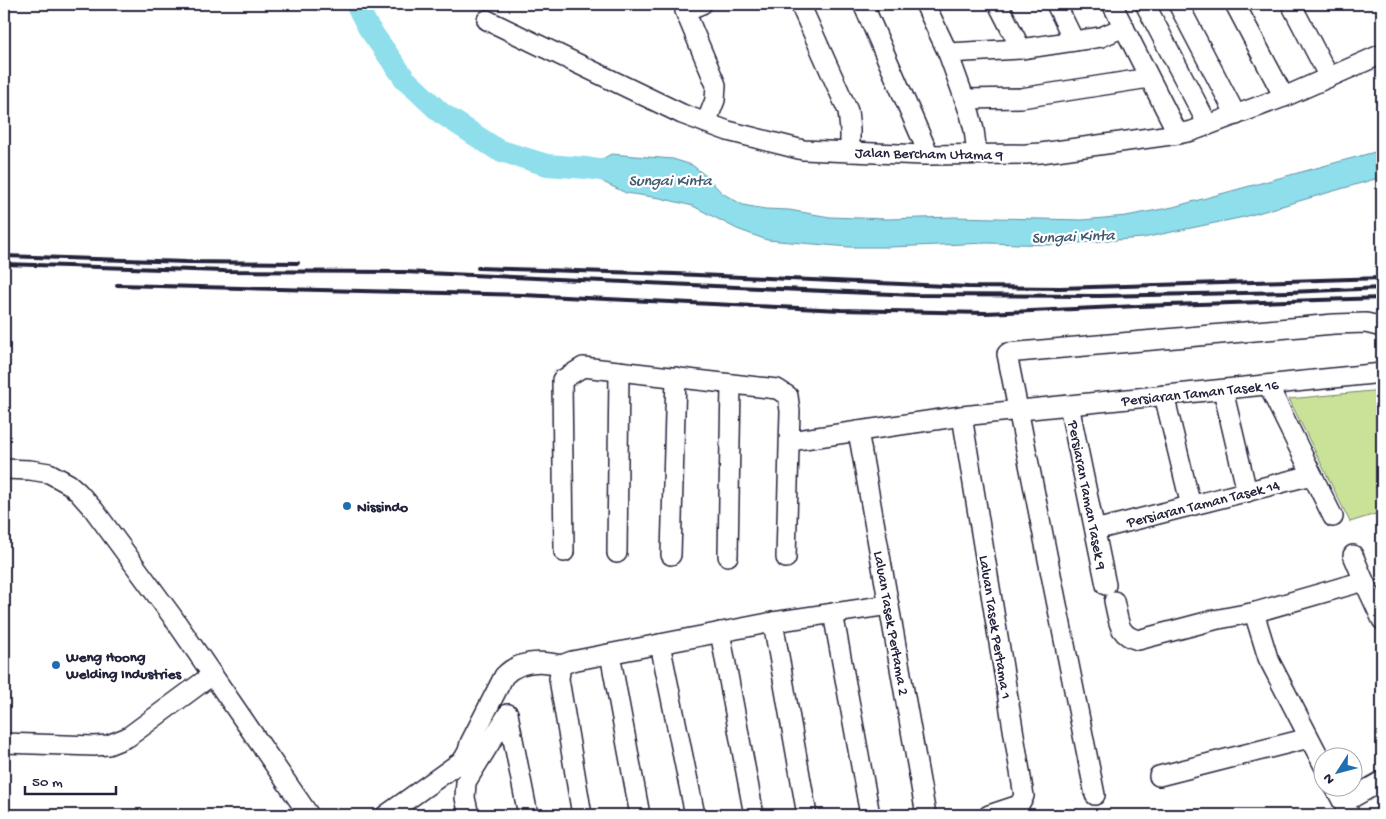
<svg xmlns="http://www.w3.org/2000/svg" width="1386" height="819" font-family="'Gochi Hand',sans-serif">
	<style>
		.green { fill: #cae298; stroke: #76826a }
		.water { fill: #8edeeb; stroke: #6393a5 }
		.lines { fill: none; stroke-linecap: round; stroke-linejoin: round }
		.river { stroke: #8edeeb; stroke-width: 22 }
		.minor-casing { stroke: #22223b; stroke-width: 22 }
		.minor { stroke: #fff; stroke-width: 19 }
		.rail { stroke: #22223b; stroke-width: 4 }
		.poi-dot { fill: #1f6fb2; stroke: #fff; stroke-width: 2 }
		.labels { text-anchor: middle; stroke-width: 4.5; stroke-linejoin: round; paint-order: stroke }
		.street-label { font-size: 15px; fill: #22223b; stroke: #fff }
		.poi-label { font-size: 15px; font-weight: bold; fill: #22223b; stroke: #fff; text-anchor: start }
		.water-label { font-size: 16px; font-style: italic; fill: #425a70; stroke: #fff }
	</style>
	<rect width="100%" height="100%" fill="#fff"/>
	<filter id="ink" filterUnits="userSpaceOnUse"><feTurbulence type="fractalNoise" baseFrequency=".02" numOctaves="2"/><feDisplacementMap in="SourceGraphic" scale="10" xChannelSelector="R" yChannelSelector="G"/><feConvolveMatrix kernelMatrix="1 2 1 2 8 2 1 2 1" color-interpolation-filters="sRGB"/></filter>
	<g filter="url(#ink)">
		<path class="green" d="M1382,390V512L1350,522L1289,399Z"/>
		<path class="water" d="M1382,150V177L1244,217L1143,238L1052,245L988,243L890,247H849L767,240L737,229L693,206L660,198L626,193L605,183L587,168L611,154L673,159L692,165L706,176L722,193L743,205L765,209L789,210L830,217L888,219L954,217L1082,220L1126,216L1173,207Z"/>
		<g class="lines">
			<path class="river" d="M356,4L368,27L405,79L441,113L498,150L547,165L587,168L617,173"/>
			<g class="minor-casing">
				<g id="minor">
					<path d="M702,4L685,11L716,85L715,100L706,123"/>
					<path d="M800,4L848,111L850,130V152"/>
					<path d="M863,4L929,155"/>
					<path d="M925,4L948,53L970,114L974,130L977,154"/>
					<path d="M998,4L1021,49"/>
					<path d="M1056,4L1074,41"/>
					<path d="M1112,4L1178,134"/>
					<path d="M1145,4L1208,125"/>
					<path d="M1178,4L1236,115"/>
					<path d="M1235,4L1284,97"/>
					<path d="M1291,4L1329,77"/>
					<path d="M487,20L682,114L728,131L803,150L923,155L1026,154L1041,153L1178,134L1192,131L1284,97L1382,54"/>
					<path d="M948,53L1021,49L1101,37L1124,27"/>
					<path d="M965,99L1021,98L1149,78"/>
					<path d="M1268,385L1333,517"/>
					<path d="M1223,390L1247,492"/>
					<path d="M1164,395L1191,506"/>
					<path d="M1069,405L1106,585"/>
					<path d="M962,416L1024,796L1019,805L989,815"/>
					<path d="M858,431L926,815"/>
					<path d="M790,441L962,416L1382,373"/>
					<path d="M4,469L30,470L49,473L69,484L78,492L94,510L172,616L309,815"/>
					<path d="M1095,530L1312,475"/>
					<path d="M564,552L562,380L583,367L777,389L788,396L790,411L786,558"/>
					<path d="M617,553L619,371"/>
					<path d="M671,555L676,377"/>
					<path d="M1353,555L1364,581"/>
					<path d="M728,556L731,384"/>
					<path d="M1114,601C1119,620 1117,635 1138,640L1214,620L1256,612"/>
					<path d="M833,613L870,815"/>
					<path d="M773,622L807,815"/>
					<path d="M720,632L754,815"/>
					<path d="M660,644L695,815"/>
					<path d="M610,654L640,815"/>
					<path d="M508,714L528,815"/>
					<path d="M4,743L94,746L108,745L128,737L212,675"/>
					<path d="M1324,766L1268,658L1256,619V612L1364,581L1382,620"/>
					<path d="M1159,776L1309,738"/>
					<path d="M1334,786L1350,815"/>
					<path d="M1095,795L1007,354L1008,353L1334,324L1366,323L1382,327"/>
					<path d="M1343,803L1382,781"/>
					<path d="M386,815L463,760L468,751L470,743L504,676C519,660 540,660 561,665"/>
					<path d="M469,815L465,798L466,782L508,714"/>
					<path d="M582,815L559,679L561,665L572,661L773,622L889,605"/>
				</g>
			</g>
			<use href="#minor" class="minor"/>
			<g class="rail">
				<path d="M4,256L186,262L298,263"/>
				<path d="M4,264L224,271L404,272L914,295L1100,296L1289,292L1382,288"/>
				<path d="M478,268L675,274L968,287L1060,288L1382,278"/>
				<path d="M117,285L523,295L841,310L986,313L1138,306L1382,298"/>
			</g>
		</g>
	</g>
	<g class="poi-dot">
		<circle cx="347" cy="506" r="5"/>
		<circle cx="56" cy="665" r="5"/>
	</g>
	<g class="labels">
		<g class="street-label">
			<text transform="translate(929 153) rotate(1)" y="5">Jalan Bercham Utama 9</text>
			<text transform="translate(1200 392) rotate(-6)" y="5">Persiaran Taman Tasek 16</text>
			<text transform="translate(1088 495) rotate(79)" y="5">Persiaran Taman Tasek 9</text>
			<text transform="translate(1203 503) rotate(-14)" y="5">Persiaran Taman Tasek 14</text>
			<text transform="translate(892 623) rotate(80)" y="5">Laluan Tasek Pertama 2</text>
			<text transform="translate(996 627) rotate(81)" y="5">Laluan Tasek Pertama 1</text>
		</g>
		<g class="poi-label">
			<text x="357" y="511">Nissindo</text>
			<text x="66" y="661">Weng Hoong<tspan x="66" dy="17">Welding Industries</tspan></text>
		</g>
		<g class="water-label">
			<text x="670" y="185">Sungai Kinta</text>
			<text transform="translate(1073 235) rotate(-2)" y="6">Sungai Kinta</text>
		</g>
	</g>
	<rect width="1386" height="819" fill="none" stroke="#fff" stroke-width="20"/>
	<rect x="10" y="10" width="1366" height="799" fill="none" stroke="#22223b" stroke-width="2" filter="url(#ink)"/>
	<g transform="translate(1338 772) rotate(234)"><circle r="24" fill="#ffffff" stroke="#a7a7b1"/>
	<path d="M0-4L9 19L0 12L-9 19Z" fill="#1f6fb2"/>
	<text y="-8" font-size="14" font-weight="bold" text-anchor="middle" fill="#22223b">N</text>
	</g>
	<path d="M25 786v8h91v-8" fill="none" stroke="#22223b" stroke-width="2.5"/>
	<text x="32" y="786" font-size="15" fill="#22223b" stroke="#ffffff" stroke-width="4" paint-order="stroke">50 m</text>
</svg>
